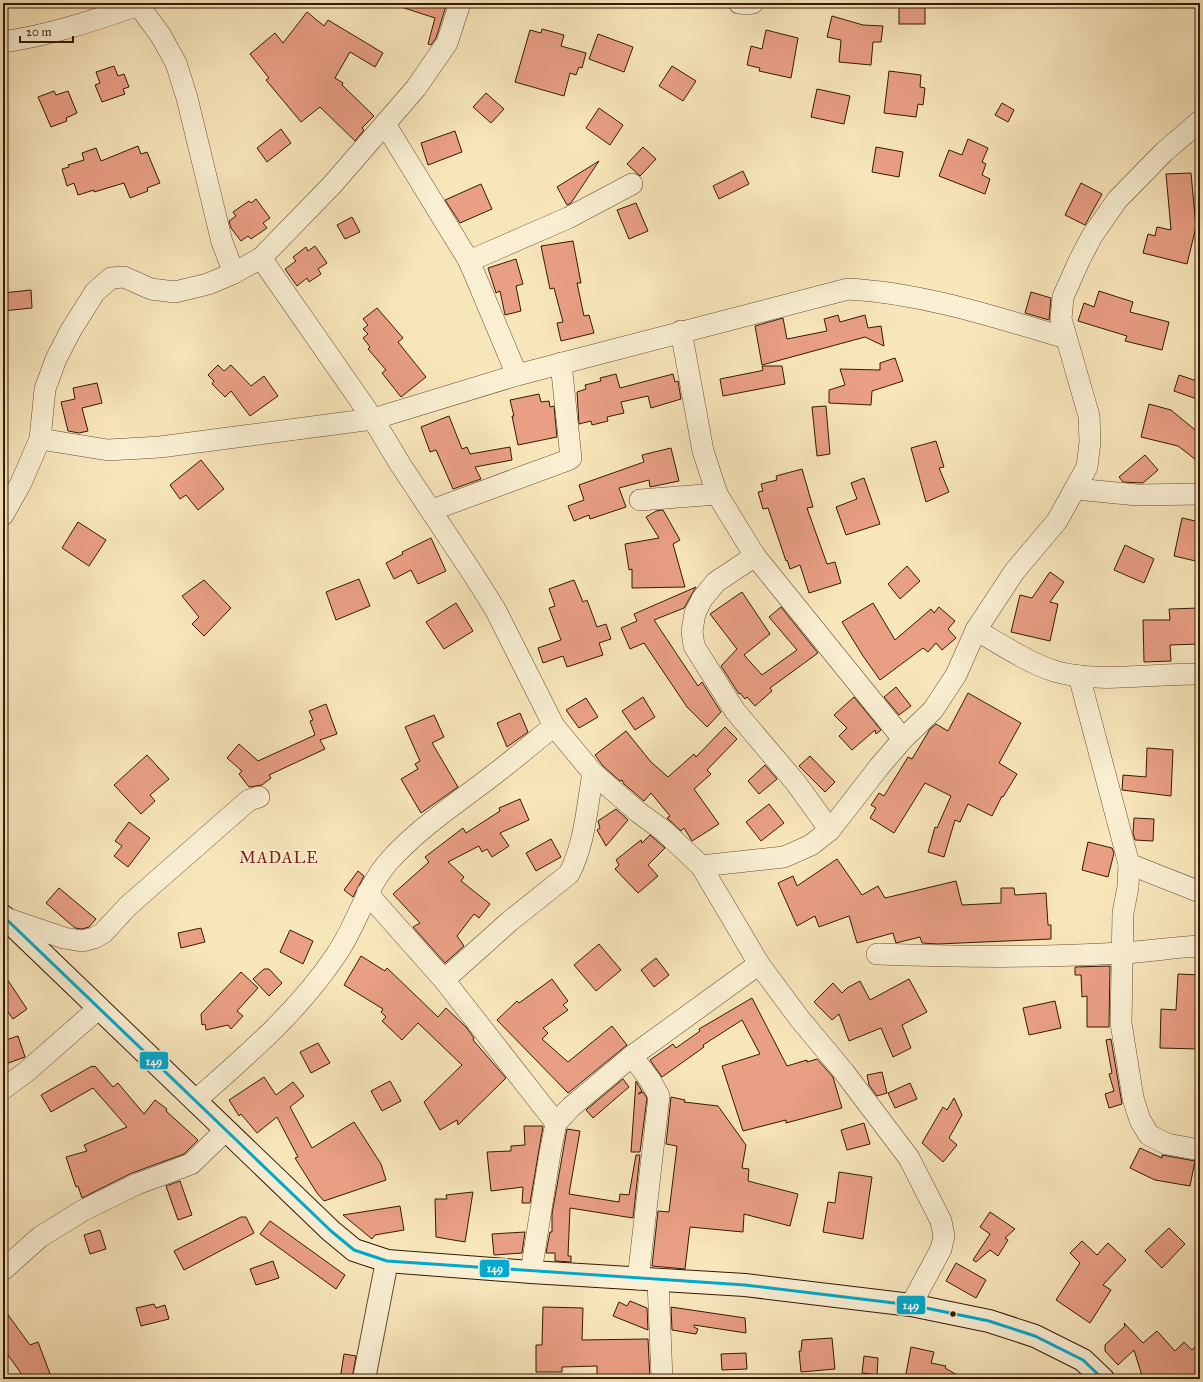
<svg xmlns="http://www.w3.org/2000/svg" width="1203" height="1382" font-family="'IM FELL Great Primer',serif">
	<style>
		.building { fill: #e99f84; stroke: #351a04 }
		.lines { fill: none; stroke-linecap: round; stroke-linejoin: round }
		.minor-casing { stroke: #664d32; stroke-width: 22 }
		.tertiary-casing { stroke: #664d32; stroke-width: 24 }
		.secondary-casing { stroke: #351a04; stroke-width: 24 }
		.minor { stroke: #faefd3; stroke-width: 21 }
		.tertiary { stroke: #faefd3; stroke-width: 22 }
		.secondary { stroke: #faefd3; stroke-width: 22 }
		.bus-1-casing { stroke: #faefd3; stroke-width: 6 }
		.bus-1 { stroke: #00a9ce; stroke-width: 3 }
		.bus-dot { fill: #351a04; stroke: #faefd3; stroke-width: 1.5 }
		.labels { text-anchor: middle; stroke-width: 3.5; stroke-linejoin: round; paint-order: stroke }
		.quarter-label { font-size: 16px; letter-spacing: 1px; fill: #7a1f14; stroke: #faefd3 }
		.line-badge { stroke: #faefd3; stroke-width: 1.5 }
		.badge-label { font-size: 11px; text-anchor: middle; font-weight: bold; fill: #fff }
	</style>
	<rect width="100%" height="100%" fill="#f8e6bb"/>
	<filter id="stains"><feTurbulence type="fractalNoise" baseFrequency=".005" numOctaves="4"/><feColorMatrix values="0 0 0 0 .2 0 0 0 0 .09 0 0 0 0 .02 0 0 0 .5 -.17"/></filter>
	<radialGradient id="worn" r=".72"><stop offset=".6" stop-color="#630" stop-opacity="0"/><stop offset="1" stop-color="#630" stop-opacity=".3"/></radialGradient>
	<g class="building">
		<path d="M399,3H447L436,38L431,45L428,44L435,18L398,6Z"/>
		<rect x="899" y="3" width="26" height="21"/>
		<path d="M307,12L324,26L328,20L383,53L375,67L350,52L335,78L343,83L342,85L374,116L362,128L364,130L355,141L320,107L301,122L266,80L269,78L250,54L275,33L283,43Z"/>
		<path d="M832,16L863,25L883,26L881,42H873L871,65L839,62L841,40L827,37Z"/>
		<path d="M542,29L564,35L561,46L586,53L582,68L579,67L576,75L570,73L564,96L515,82L530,30L541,33Z"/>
		<path d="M766,30L798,38L791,78L759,71L760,68L747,65L751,46L762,49Z"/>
		<path d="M598,34L633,47L624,72L589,59Z"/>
		<path d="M114,66L118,76L124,74L129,87L123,89L125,94L102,102L95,85L100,83L96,72Z"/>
		<path d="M672,66L696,81L683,101L659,86Z"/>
		<path d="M889,71L921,75L920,87L925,88L923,105L918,104L916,117L884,113Z"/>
		<path d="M817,89L850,96L844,124L811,117Z"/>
		<path d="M54,91L56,95L68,91L77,113L66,118L67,121L51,127L38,97Z"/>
		<path d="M486,93L504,109L491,123L473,107Z"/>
		<path d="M1002,103L1014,110L1008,122L995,115Z"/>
		<path d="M599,108L623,125L610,145L586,128Z"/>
		<path d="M281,129L291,143L267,162L257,148Z"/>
		<path d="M455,131L462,152L428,165L421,143Z"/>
		<path d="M968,139L988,148L982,162L986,164L982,175L990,179L985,194L939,176L949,150L962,155Z"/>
		<path d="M138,146L141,154L147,152L160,183L147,188L148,191L130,198L124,183L94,192V190L78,195L74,183L67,186L62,169L69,167L68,165L84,160L82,153L96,148L101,161Z"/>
		<path d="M643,147L656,159L640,176L627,164Z"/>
		<path d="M876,147L903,152L899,177L872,172Z"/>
		<path d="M599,161L571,203L567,205L557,187Z"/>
		<path d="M743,171L749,184L719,199L713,186Z"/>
		<path d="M1191,173L1196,227L1187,264L1143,253L1148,234L1155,236L1157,227L1171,230L1166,174Z"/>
		<path d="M1081,183L1102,194L1085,225L1065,215Z"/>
		<path d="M481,184L492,209L460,223L445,200Z"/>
		<path d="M256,199L270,218L263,223L267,228L251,239L248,236L241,241L231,228L229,221L236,216L233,212L249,201L251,203Z"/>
		<path d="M636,203L648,231L629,239L617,210Z"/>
		<path d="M352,217L360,232L345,239L337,225Z"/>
		<path d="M573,241L581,283H577L584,316L589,315L594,333L561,341L557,323L563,322L554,288L550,289L541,246Z"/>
		<path d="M315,246L327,263L318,269L321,274L309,282L307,278L297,286L285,269L296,261L293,257L306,247L308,251Z"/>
		<path d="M516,259L523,284L516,286L521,311L505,315L500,291L496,293L488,268Z"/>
		<path d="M31,290L32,308L3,311V293Z"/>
		<path d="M1099,291L1133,302L1130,312L1169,322L1162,350L1125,341L1127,336L1078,321L1084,303L1094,307Z"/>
		<path d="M1031,292L1051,298L1049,320L1025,313Z"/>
		<path d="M377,308L403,338L398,342L426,377L401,397L382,373L386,370L368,349L370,347L363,338L368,334L363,329L368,325L363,319Z"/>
		<path d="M838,315L840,322L865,315L868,328L881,326L884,346L865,337L762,365L755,326L783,318L787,339L827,331L824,319Z"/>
		<path d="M895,358L903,381L872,391L871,405L829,403V390L845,385L840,369L880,370V363Z"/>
		<path d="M218,365L224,371L231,365L251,386L264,376L278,396L250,416L231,391L225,397L212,384L214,381L208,375Z"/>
		<path d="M762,366H782L785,384L723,396L720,379L760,371L763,370Z"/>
		<path d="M616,374L620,388L673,374L675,382L678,381L681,399L651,408L648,396L621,402L624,413L607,417L608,421L592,425L591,421L579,424L577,392L586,389L585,385L601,381L600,378Z"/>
		<path d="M1179,375L1200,382V400L1174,391Z"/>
		<path d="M97,383L102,403L82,408L88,431L79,433L68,431L61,402L75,399L73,388Z"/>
		<path d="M539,394L541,402L549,401L550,407L554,406L557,437L518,445L512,416H514L510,400Z"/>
		<path d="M1149,404L1171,410L1200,434V463L1178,446L1141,437Z"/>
		<path d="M826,406L830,454L817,456L812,407Z"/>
		<path d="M449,416L462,449L467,447L470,454L510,447L512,460L475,467L481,479L453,489L436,450L430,452L421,427Z"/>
		<path d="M936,441L944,467L939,468L949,492L926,502L911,448Z"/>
		<path d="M671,448L679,481L650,487L649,480L619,488L626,507L590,519L589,515L574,521L568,506L584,500L579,485L644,462L642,455Z"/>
		<path d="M1145,455L1158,470L1143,483L1123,482L1119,477Z"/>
		<path d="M201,460L224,489L198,510L186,495L180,499L170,485Z"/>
		<path d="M802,469L813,507L807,508L827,564L835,562L841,583L809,593L800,565L790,569L787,560L786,561L768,508L763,509L758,492L763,491L761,484L777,480L776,476Z"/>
		<path d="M864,478L880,524L846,535L836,507L857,499L851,483Z"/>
		<path d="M663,510L680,540L673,544L685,587L632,588V569L629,570L625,544L659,538L646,517L656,511Z"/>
		<path d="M1182,518L1200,522V562L1174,556Z"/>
		<path d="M78,522L106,540L89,566L62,548Z"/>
		<path d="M431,538L446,571L418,584L411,570L394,579L386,563L403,554L402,552Z"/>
		<path d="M1125,545L1154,559L1144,583L1114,570Z"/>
		<path d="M907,566L920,581L900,599L888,584Z"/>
		<path d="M1050,572L1064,582L1050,602L1058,604L1050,641L1011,632L1020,595L1032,598Z"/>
		<path d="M359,579L370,606L336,620L326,592Z"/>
		<path d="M204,580L231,608L204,636L192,624L199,617L182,596Z"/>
		<path d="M574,580L583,602L587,600L597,627L606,624L611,639L599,643L603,655L567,667L563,656L543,663L538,648L561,640L549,608L555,606L549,589Z"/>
		<path d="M696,587L684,608L654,620L698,686L702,682L721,712L707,727L687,707L644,643L630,649L621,628L637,621L634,614Z"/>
		<path d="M742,592L770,634L744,655L762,675L797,650L769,617L781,607L818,653L770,688L772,691L755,706L747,697L745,699L740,693L739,694L721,666L737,649L710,614Z"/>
		<path d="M456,603L473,631L444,649L426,622Z"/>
		<path d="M873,603L895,640L931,609L934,613L939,607L955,621L948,629L956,638L942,650L936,643L928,652L923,648L880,680L863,656L842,622Z"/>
		<path d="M1200,608V644L1170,645L1171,661L1144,662L1143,620H1170L1169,609Z"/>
		<path d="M896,687L911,706L899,715L884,697Z"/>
		<path d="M968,693L1021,723L999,763L1017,774L1003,797L1002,796L992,816L968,804L960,822L955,820L944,857L928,852L935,827L937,828L951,796L925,783L894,833L870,818L876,808L871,805L879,793L884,796L908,757L912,759L930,729L936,724L948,731Z"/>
		<path d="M643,697L655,717L635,730L622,711Z"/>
		<path d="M854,697L881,730L876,734L875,730L852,750L839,736L847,728L834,715Z"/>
		<path d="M586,698L598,717L579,728L566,710Z"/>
		<path d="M326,704L337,734L320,740L325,749L269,775L271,778L262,785L249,787L239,774L242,771L227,758L239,744L258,761L315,735L310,721L313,720L309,711Z"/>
		<path d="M520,713L528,732L507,747L497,723Z"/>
		<path d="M434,715L444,737L432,743L458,787L421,813L401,779L418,769L415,764L420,761L405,727Z"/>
		<path d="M725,727L737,739L707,770L711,774L694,789L719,824L692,841L684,828L681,831L667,818L670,816L651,793L644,801L624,784L622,780L620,781L603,766L595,755L626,731L651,762L668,777L694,754L696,757Z"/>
		<path d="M1147,748L1173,750L1171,796L1122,790L1123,775L1146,777Z"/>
		<path d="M147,755L169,779L150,795L155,801L141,814L114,785Z"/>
		<path d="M810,756L835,782L825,792L799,766Z"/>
		<path d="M765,765L777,779L759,794L748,781Z"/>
		<path d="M520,799L529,820L500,833L509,846L492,857L487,849L482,852L479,846L448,862L464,877L461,881L490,904L479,918L474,914L457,936L464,946L445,963L413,927L420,923L393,894L429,862L425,857L463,828L466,833L500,811L499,808Z"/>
		<path d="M769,804L784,823L761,841L746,822Z"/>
		<path d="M616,809L628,820L606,846L597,830L600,828L598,821Z"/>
		<path d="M1134,818L1154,819L1153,841L1135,840L1133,833Z"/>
		<path d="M129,822L150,838L128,867L114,856L122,846L115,841Z"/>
		<path d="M650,835L665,848L648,865L658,876L638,893L615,869L619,865L616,860L641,840L642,843Z"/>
		<path d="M551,839L561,857L536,871L526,853Z"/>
		<path d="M1088,842L1112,848L1114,853L1108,877L1082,870Z"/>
		<path d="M837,859L862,895L878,886L885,898L956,881L962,905L1001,903V888H1014L1015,895L1046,893L1048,925H1051V939L938,944L922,943L920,937L896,943L893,933L857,943L849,916L819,927L815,916L797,926L778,883L793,876L797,886Z"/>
		<path d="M358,871L364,876L353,897L344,890Z"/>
		<path d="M59,888L96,919L89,927L82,929L75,928L46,903Z"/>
		<path d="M201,928L205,942L181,948L178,933Z"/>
		<path d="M290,930L313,941L303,964L280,952Z"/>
		<path d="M599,944L621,970L596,991L574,965Z"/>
		<path d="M361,956L385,971L387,968L438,1017L446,1008L466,1027L474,1038L473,1040L506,1078L458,1125L457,1120L440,1130L424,1102L462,1065L418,1023L402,1040L382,1021L386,1017L381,1012L383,1009L344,985Z"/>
		<path d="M656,958L669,975L654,987L641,970Z"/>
		<path d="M1110,966L1109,1027H1087V996L1082,997L1081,975H1075V967Z"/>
		<path d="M264,969H269L282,983L269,996L253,979Z"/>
		<path d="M241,972L258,988L237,1011L243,1016L231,1029L228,1025L206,1030L205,1024L202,1025L201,1014Z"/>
		<path d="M3,973L27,1009L13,1019L3,1005Z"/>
		<path d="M1178,974L1200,975V1049L1160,1048L1161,1009L1176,1010Z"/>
		<path d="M552,979L568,1001L563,1005L568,1010L543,1028L548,1033L542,1039L568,1062L612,1026L627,1045L568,1093L497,1020L517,1001L519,1003Z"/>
		<path d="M909,979L927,1012L902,1025L911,1048L893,1057L881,1028L849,1041L839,1014L832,1020L814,1002L833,983L842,993L847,988L860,981L870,1000Z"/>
		<path d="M752,998L787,1066L807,1060V1062L817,1059L833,1077L842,1108L786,1123V1120L743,1131L722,1066L760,1054L742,1020L703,1045L704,1047L662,1077L650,1060L673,1044L676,1048L700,1031L699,1029Z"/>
		<path d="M1055,1001L1061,1028L1029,1035L1023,1008Z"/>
		<path d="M18,1036L25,1057L3,1065V1041Z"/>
		<path d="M1111,1039L1122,1104L1109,1108L1105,1094L1114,1091L1109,1074L1112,1073L1106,1040Z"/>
		<path d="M318,1043L330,1063L311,1073L300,1052Z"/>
		<path d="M92,1066L93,1067L95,1066L113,1087L118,1083L144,1114L155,1100L167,1109L166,1111L198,1140L184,1154L132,1173L82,1198L78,1186L76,1187L66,1157L87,1151L84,1145L127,1127L93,1088L51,1112L41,1095Z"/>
		<path d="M882,1072L887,1093L877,1096L869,1085L867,1075Z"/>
		<path d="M264,1077L276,1095L293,1082L304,1096L290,1107L312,1148L354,1122L381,1164L386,1180L324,1201L317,1193L295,1158L298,1157L277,1117L257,1133L241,1114L239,1116L229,1100Z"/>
		<path d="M623,1079L629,1087L593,1118L586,1110Z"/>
		<path d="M390,1081L401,1101L382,1111L371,1091Z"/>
		<path d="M636,1081L642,1091L638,1094L643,1092L647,1098L640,1152H631Z"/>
		<path d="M910,1083L917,1099L895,1108L888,1093Z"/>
		<path d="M671,1097L685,1100L684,1102L718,1106L746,1145L742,1168L749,1169L748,1181L798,1194L790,1226L744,1214L743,1232L690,1227L685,1269L652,1266L658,1211L669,1212L677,1146L666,1144Z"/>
		<path d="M954,1098L962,1115L949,1138L957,1145L943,1162L922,1143L943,1107L947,1110Z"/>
		<path d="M864,1123L870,1144L847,1150L841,1130Z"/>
		<path d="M524,1126H543L530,1203H522L523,1187L491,1191L487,1152L511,1151V1146L525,1145Z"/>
		<path d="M567,1129L580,1131L569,1194L619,1202L620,1194L629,1195L636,1155H640L633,1218L570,1208L568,1256H571V1262L555,1261V1253H546L550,1232H552V1214Z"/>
		<path d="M1140,1148L1162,1158V1155L1195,1161L1190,1186L1155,1180L1130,1168Z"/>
		<path d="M839,1172L872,1177L863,1239L823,1232L828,1202L835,1203Z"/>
		<path d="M180,1181L192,1215L178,1220L166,1186Z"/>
		<path d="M473,1192L465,1242L436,1237L435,1199H447L446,1195Z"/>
		<path d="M400,1206L404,1230L375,1235L372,1239L343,1215Z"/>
		<path d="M990,1212L1015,1229L1005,1238L1008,1240L998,1256L990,1250L976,1262L973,1260L990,1234L980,1227Z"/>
		<path d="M241,1217H246L254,1233L184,1270L174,1251Z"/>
		<path d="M270,1221L345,1275L336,1289L260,1234Z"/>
		<path d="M1169,1228L1185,1244L1162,1268L1145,1251Z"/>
		<path d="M100,1230L106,1249L90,1254L84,1235Z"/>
		<path d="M525,1232L522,1253L494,1255L492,1234Z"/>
		<path d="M1082,1241L1097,1255L1108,1243L1126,1260L1103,1285L1111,1290L1090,1323L1056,1300L1080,1263L1070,1253Z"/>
		<path d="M273,1261L279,1278L256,1285L250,1269Z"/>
		<path d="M956,1263L986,1280L976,1298L946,1281Z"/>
		<path d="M630,1301L647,1308L648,1330L613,1316L619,1302L627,1306Z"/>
		<path d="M154,1304L156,1308L165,1305L169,1319L141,1326L136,1308Z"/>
		<path d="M543,1307L583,1308L582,1340L648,1339L650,1379H597V1366L562,1367V1372H536V1345H542Z"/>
		<path d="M671,1307L745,1318L746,1333L694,1325V1327L698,1329L696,1334L672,1330Z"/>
		<path d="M3,1308L30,1345L38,1342L52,1379H25L3,1348Z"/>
		<path d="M1124,1323L1143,1343L1157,1331L1175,1351L1184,1342L1192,1350L1200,1342V1379H1167L1162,1374L1143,1379L1134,1350L1118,1365L1105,1351V1345L1125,1326Z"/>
		<path d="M832,1338L835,1369L801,1372L799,1351H801L802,1340Z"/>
		<path d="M911,1347L934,1352L931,1363L946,1366L945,1368L964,1379H905Z"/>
		<path d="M746,1353L747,1369L722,1370L721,1354Z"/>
		<path d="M344,1354L356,1356L352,1379H340Z"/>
		<path d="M864,1356L878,1358L877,1375L862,1373Z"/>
	</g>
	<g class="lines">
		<g class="minor-casing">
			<g id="minor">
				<path d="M137,3L161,36L176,63L187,98L222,242L234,273"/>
				<path d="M739,3L745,4L753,3"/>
				<path d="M3,42C50,35 93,21 138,5"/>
				<path d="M385,124L469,261L517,375"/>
				<path d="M261,258L373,419L400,464L473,574L495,609L554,726L593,773L638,812L664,831L701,866L759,964L799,1018L844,1072L909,1158L941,1221L944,1236L941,1249L911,1305"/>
				<path d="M469,261L568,218L632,184"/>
				<path d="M681,331L703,451L717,494L755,556L903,739"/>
				<path d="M40,439L108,450L160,447L373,419L517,375L848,289C922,293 995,317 1066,338"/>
				<path d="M1076,489L1137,495L1200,494"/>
				<path d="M640,500L717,494"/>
				<path d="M432,510L568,460L571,458L561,363"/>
				<path d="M3,515L21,483L40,439L45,389L56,359L71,330L95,292L111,278L124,277L151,289L175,292L208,284L234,273L261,258L332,185L416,88L447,43L460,3"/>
				<path d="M755,556L716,582L702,599L695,613L692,631L694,646L735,711L796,783L830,830"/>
				<path d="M976,630C1000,644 1027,662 1054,671C1096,684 1155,673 1200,674"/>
				<path d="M1079,676L1129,864L1128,887L1123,913L1121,1023L1133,1098L1140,1120L1149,1135L1167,1144L1200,1150"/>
				<path d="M1129,864L1200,892"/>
				<path d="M701,866L784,857L811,845L830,830L879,767L903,739L933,710L956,675L976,630L1014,572L1057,521L1087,467L1090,442L1089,416L1061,319L1063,297L1079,261L1092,236L1117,200L1164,152L1200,121"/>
				<path d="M367,893L444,980L556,1123"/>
				<path d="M8,919L64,938L82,941L94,938L103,933L128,906L249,800L259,797"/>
				<path d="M877,954C958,957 1040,958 1121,953C1148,952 1173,947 1200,946"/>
				<path d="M444,980L510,921L569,874C585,844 587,806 593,773"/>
				<path d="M632,1056L650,1080L659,1096L638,1279"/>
				<path d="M3,1089L26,1072L99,1008"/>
				<path d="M195,1101C246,1056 298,1012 336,955C357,925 365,888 390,860C420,827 457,803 492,776C513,760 533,743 554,726"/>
				<path d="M3,1270L40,1237L82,1211L137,1184L191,1164L226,1130"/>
				<path d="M531,1272L550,1153L556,1123L571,1107L632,1056L759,964"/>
				<path d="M658,1281L662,1379"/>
			</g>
		</g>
		<g class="tertiary-casing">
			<path id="tertiary" d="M364,1379L387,1261"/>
		</g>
		<g class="secondary-casing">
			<path id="secondary" d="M3,916L331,1231L354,1250L387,1261L531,1272L745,1285L911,1305L989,1321L1035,1336L1083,1360L1103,1379"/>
		</g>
		<use href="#minor" class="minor"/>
		<use href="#tertiary" class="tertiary"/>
		<use href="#secondary" class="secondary"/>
		<g class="bus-1-casing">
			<path id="bus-1" d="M3,916L331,1231L354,1250L387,1261L745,1285L911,1305L989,1321L1035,1336L1083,1360L1103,1379"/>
		</g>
		<use href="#bus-1" class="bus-1"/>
	</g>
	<circle class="bus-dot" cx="953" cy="1314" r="3.5"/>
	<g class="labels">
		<g class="quarter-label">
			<text x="279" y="863">MADALE</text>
		</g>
	</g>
	<g class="line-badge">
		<rect x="139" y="1051" width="30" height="19" rx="4" fill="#00a9ce"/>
		<rect x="479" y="1259" width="31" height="19" rx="4" fill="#00a9ce"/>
		<rect x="896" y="1295" width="30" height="20" rx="4" fill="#00a9ce"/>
	</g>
	<g class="badge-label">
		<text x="154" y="1065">149</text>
		<text x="495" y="1272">149</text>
		<text x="911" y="1309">149</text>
	</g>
	<rect width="1203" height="1382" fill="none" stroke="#f8e6bb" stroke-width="16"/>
	<rect x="4" y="4" width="1195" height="1374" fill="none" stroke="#351a04" stroke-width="2"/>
	<rect x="8" y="8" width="1187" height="1366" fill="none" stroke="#351a04"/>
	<path d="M20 36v6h53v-6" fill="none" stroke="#351a04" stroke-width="2"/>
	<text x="26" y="36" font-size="12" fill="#351a04" stroke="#faefd3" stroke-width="3" paint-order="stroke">20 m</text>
	<rect width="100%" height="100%" filter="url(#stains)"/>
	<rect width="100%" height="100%" fill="url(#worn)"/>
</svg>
